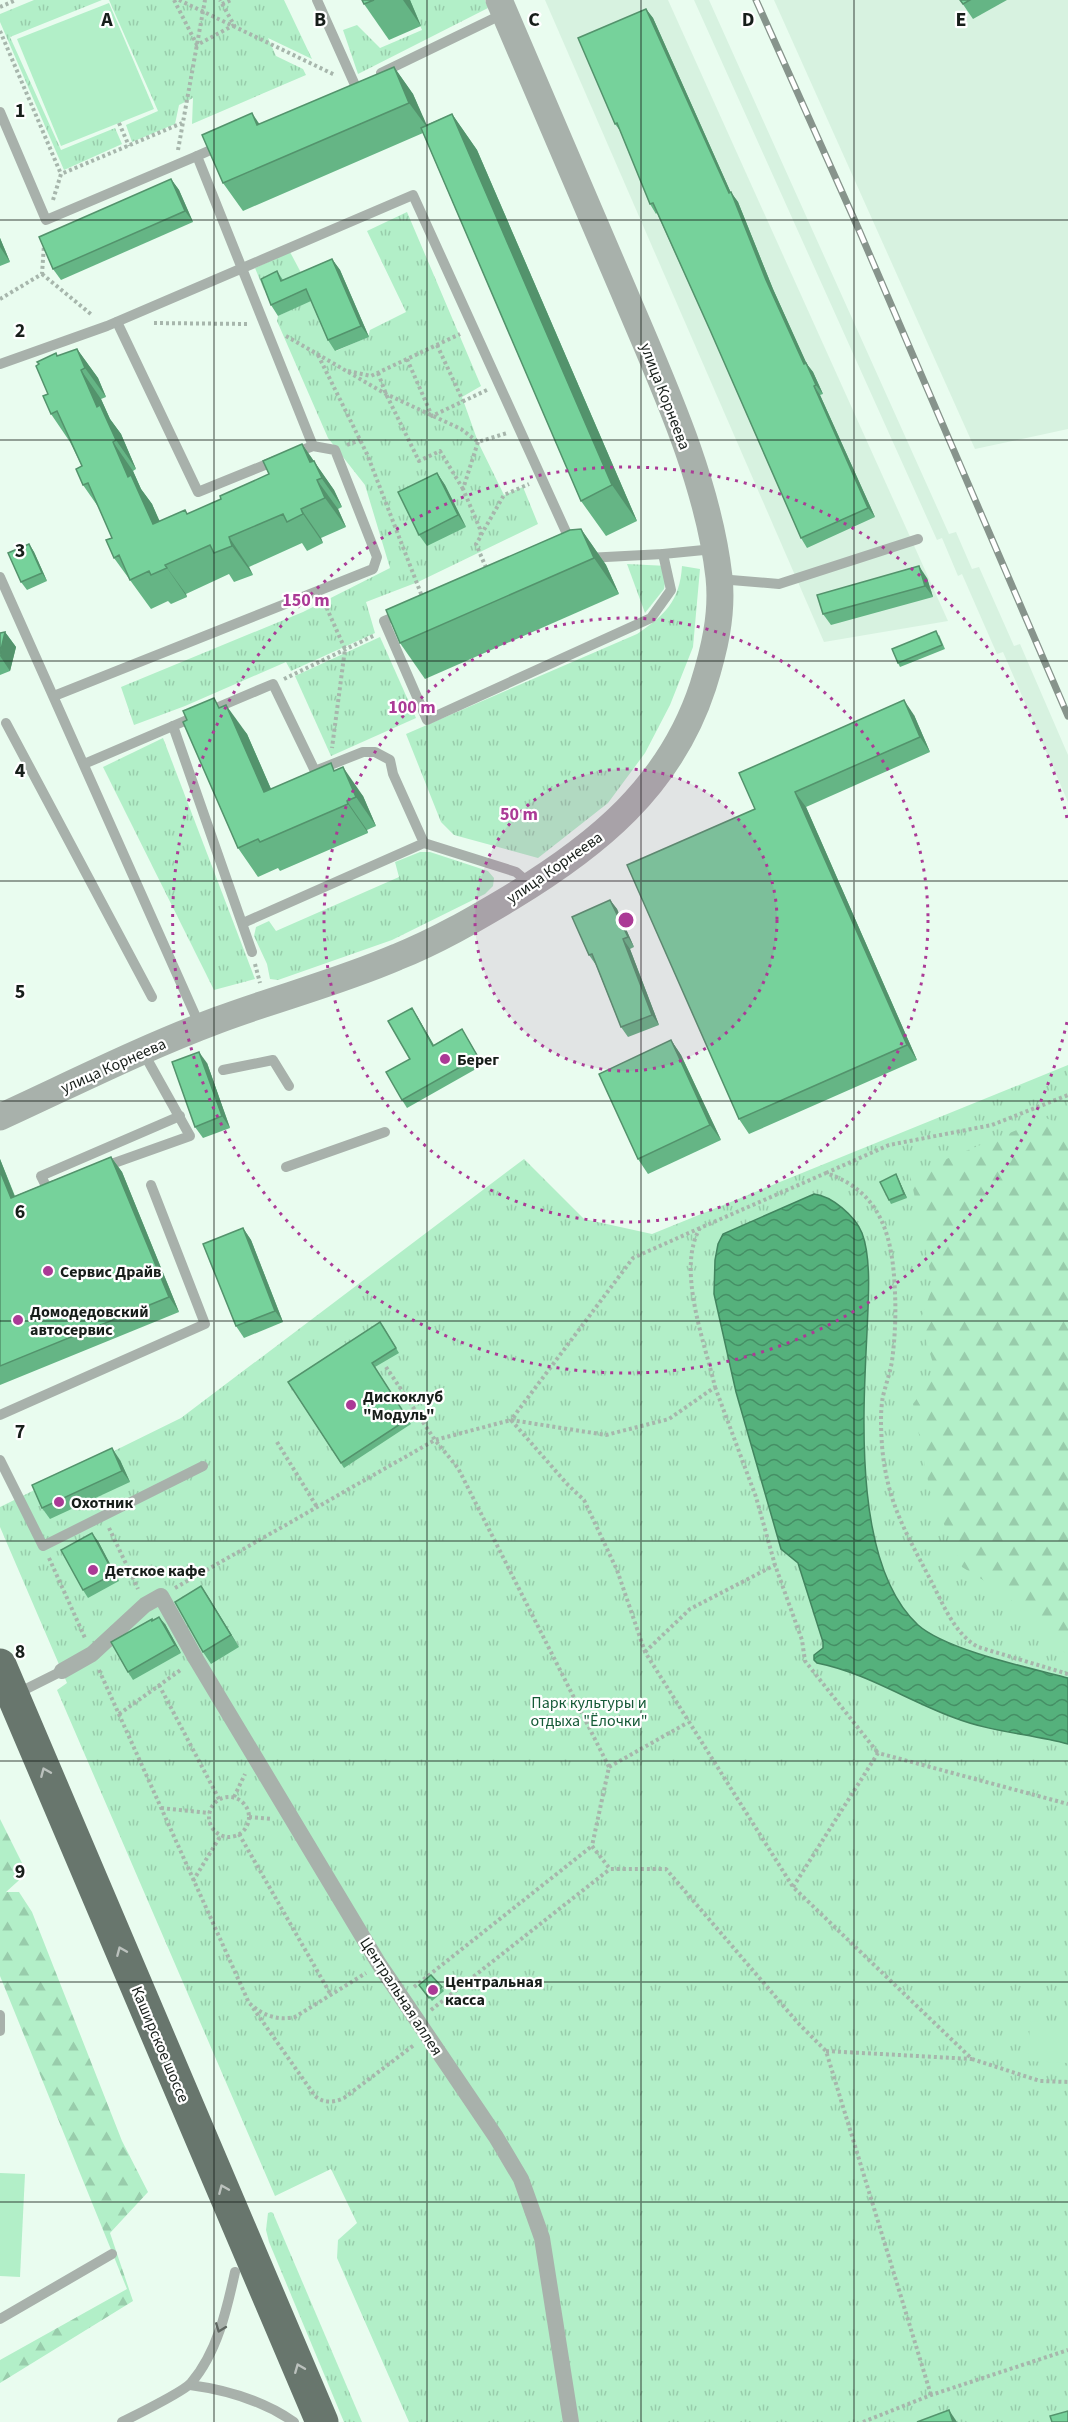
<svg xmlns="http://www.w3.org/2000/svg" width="1068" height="2422" font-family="'Source Sans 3',sans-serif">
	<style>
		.built { fill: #d7f2e0 }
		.grass { fill: url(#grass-tufts) }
		.forest { fill: url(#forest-firs) }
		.garden { fill: #b2efc8 }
		.water { fill: url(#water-waves); stroke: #42855f; stroke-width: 1.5 }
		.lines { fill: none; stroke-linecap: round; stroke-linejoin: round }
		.path { stroke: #a7b6ac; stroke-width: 4; stroke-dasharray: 3 3; stroke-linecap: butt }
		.service { stroke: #a8b1ab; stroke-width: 10 }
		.pedestrian { stroke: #a8b1ab; stroke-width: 16 }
		.tertiary { stroke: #a8b1ab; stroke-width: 27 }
		.primary { stroke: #68766d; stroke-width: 33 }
		.rail-casing { stroke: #87948c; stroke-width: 7 }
		.rail { stroke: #fff; stroke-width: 4.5; stroke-dasharray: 14; stroke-linecap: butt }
		.wall { fill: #65b585 }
		.shaded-wall { fill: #53936c }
		.building { fill: #76d29b; stroke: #53936c; stroke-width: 1.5 }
		.oneway { stroke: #bbc1bd }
		.oneway2 { stroke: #606862 }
		.grid { fill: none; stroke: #171e1a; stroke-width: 1.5; stroke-opacity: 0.55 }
		.ring { fill: none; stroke: #ab3a96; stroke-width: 3; stroke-dasharray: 3 6 }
		.poi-dot { fill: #ab3a96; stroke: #fff; stroke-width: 2 }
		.labels { text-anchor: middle; stroke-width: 4.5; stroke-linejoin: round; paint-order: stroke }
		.street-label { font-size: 16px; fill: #171e1a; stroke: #fff }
		.poi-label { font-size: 16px; font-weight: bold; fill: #171e1a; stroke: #fff; text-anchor: start }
		.park-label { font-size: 16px; fill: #155a37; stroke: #fff }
		.grid-label { font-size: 20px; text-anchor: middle; font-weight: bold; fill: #171e1a; stroke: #fff; stroke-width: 4.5; stroke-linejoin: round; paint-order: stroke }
		.centre { fill: #ab3a96; stroke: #fff; stroke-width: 3 }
		.ring-label { font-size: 18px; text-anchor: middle; font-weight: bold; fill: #ab3a96; stroke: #fff; stroke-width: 4.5; stroke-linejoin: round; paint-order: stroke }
	</style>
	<defs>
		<pattern id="grass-tufts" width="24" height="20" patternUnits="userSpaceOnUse" patternTransform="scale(1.5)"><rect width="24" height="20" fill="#b2efc8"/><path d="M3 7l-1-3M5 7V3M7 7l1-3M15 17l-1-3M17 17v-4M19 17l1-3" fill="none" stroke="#98ccab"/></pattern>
		<pattern id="forest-firs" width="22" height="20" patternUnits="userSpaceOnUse" patternTransform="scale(1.5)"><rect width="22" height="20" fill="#b2efc8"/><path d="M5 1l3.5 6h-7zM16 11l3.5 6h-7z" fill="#98ccab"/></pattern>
		<pattern id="water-waves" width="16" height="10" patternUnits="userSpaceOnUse" patternTransform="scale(1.5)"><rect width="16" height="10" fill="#55b17c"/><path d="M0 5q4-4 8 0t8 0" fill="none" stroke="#458f65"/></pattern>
	</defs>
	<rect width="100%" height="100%" fill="#e9fcef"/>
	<g class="built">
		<path d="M545,0H668L948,621L824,642Z"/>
		<path d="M694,0H709L949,534L956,532L972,569L979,567L1014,646L1020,644L1068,755V802L1003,652L997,654L962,574L958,576L942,538L937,540Z"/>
		<path d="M774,0H1068V429L975,449Z"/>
	</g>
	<g class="grass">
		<path d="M34,0H102L10,37L61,150L115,128L122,144L64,170L0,22V14Z"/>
		<path d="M109,0H284L312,59L268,38L276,56L303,69L306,75L192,124L193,98L179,105L175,124L132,142L126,125L158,111Z"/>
		<path d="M409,0H485L488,8L358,74L343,30L357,25L380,48L422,30Z"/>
		<path d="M407,212L481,386L462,397L478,442L504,495L523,487L538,524L418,582L366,602L375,633L291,671L286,662L185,706L134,725L121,687L303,612L390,568L365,485L328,438L277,321L278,316L294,308L284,282L264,290L255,268L290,252L307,284L336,351L368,337L370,330L406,312L367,231Z"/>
		<path d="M627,564L668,566L664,589L645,613Z"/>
		<path d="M682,566L700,569L693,647L670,705L645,753L608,803L538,858L454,835L441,822L406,734L637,634C664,616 680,601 682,566Z"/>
		<path d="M380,637L416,718L331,756L295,676Z"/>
		<path d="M163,738L255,979L214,990L103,767Z"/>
		<path d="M420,852H430L488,871L494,878L493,886L485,894L392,940L278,980L270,979L267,964L254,936L256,927L269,921L276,931L399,877L395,862Z"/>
		<path d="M1068,1065V2422H409L337,2258L338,2240L357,2223L331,2169L275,2196L57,1690L67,1683L0,1527V1507L181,1418L524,1159L584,1219L652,1234Z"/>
		<path d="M271,2212L273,2213L362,2422H344L269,2242L266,2230L268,2213Z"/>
	</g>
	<g class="forest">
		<path d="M1046,1118L1068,1128V1656L1004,1593L962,1567L930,1491L913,1404L936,1373L920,1321L933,1286L910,1174Z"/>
		<path d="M0,1819L27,1873L6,1892H19L32,1912L122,2141L148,2192L110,2233L133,2301L0,2383V2360L127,2289L0,1976Z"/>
	</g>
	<g class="garden">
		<path d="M109,3L154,109L61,146L17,39Z"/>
		<path d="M1030,2021L1068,2022V2063L1028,2061Z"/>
		<path d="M0,2173L25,2174L20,2277L0,2276Z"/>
	</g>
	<path class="water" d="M814,1194C832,1196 855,1216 862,1233C872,1259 868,1304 867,1332C863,1414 853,1565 918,1625C946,1650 1030,1668 1068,1678V1744C1031,1734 991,1732 955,1718C908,1701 867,1673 817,1663L814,1660V1655L823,1648V1642L798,1563L781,1549L736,1392L714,1294L715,1260L718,1244L723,1234Z"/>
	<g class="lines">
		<g class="path">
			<path d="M174,0L197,45L234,25L220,0"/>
			<path d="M179,0L335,75"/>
			<path d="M222,4L231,0"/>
			<path d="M0,7L16,0"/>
			<path d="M0,31L61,174"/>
			<path d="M119,123L129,146"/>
			<path d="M178,150L205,0"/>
			<path d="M53,200L61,174L182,123"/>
			<path d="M42,274L92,315"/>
			<path d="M0,299L42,274L44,245"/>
			<path d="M154,323L249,324"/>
			<path d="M286,336L386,394L461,429L478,442L507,433"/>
			<path d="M437,345L463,401"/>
			<path d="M318,355L367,454L423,599"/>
			<path d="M407,359L432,416L487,390"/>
			<path d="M348,371L371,376L460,334"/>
			<path d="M378,373L386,394L419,461L440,451L463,489"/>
			<path d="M478,442L463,489L480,529L481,536L476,544L487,570"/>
			<path d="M347,445L360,440"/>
			<path d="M481,535L504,495L529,484"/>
			<path d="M324,602L345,649L332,748"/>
			<path d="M284,679L375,635"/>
			<path d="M255,964L260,983"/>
			<path d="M826,1173L889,1145L992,1125L1068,1095"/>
			<path d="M700,1228L633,1258L511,1420L606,1435L669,1419L715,1387C705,1343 676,1269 700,1228L826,1173C883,1192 893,1239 895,1293C896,1315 895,1338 892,1361C890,1373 886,1384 883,1396C880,1412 881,1429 882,1446C887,1501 904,1529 929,1577C942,1601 953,1633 978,1647L1068,1674"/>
			<path d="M386,1367L435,1440L458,1468L609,1767L592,1846L610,1869H666L798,2023L826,2051L931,2395"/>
			<path d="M715,1387L756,1497L775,1565L802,1640L805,1661L878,1753"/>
			<path d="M277,1442L317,1507"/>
			<path d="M109,1528L138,1589"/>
			<path d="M49,1558L85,1638"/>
			<path d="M175,1588L435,1440L511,1420L568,1485L584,1500L617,1570L645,1652L793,1887L972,2059L1040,2081L1068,2082"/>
			<path d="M645,1652L690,1609L775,1565"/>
			<path d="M99,1670L249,2003C262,2015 277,2021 295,2017L366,1973"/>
			<path d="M159,1685L219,1799"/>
			<path d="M119,1714L182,1669"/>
			<path d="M609,1767L687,1723"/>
			<path d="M234,1797L245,1774"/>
			<circle cx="229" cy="1817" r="20"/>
			<path d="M161,1808L209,1813"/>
			<path d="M249,1817L272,1819"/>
			<path d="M239,1834L331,1995"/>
			<path d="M193,1881L221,1835"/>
			<path d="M793,1887L878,1753L1068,1804"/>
			<path d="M414,1987L592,1846"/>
			<path d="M253,2008L315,2096C323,2103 334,2103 344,2098L414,2045"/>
			<path d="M431,2010L610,1869"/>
			<path d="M826,2051L972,2059"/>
			<path d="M863,2422L931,2395L1068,2350"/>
		</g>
		<g class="service">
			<path d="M317,0L355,85"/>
			<path d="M381,73L505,13"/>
			<path d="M0,112L46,220L197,156"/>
			<path d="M222,145L197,156L313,446"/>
			<path d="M117,322L198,492L277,460"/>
			<path d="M0,364L107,326L413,195L572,545"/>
			<path d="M587,558L663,554L714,549"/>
			<path d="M0,577L200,1026"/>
			<path d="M719,579L779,584L918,539"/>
			<path d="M403,613L384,621L427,720L651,618L671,590L663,554"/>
			<path d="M54,696L373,569L377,557L335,450L313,446L292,454"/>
			<path d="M209,711L273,684L315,771L363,752H375L390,760L393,774L424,843L243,923"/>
			<path d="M6,723L152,997"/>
			<path d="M173,726L252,952"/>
			<path d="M84,764L194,717"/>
			<path d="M424,843L516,872L531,885"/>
			<path d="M223,1070L273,1060L289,1086"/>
			<path d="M103,1167L190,1136L143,1052"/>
			<path d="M286,1167L385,1132"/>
			<path d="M54,1185L47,1188L41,1176L180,1116"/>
			<path d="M0,1415L205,1324L151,1185"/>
			<path d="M0,1460L43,1546L203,1466"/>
			<path d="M16,1694L62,1671"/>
			<path d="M0,2015V2031"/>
			<path d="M0,2319L112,2254"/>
			<path d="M190,2385C228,2390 262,2400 294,2422"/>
			<path d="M122,2422C136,2415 183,2392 191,2383C217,2353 227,2309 235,2272"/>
		</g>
		<path class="pedestrian" d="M62,1671L92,1654L145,1605L161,1596L196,1659L379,1964L496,2137L521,2179L542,2238L571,2422"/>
		<path class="tertiary" d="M0,1117C72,1084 143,1048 218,1020C277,998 339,982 397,957C437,941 473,920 510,898C596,846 670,787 703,686C714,651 723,615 719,577C708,480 662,382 624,292C582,195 541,97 499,0"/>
		<path class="primary" d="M0,1665L322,2422"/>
		<g class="rail-casing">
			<path id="rail" d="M756,0L859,230L1068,716"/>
		</g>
		<use href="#rail" class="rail"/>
	</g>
	<g class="wall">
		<path d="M362,0H410L421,26L389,40L364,4Z"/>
		<path d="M960,0H1007L973,19Z"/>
		<path d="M646,9L653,18L731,193L738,202L773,289L806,363L813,372L823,394L820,395L875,517L807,548L801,538L710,330L657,213L656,214L650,204L621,132L615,124Z"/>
		<path d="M394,67L413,94L426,125L452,114L477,150L637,521L606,536L581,501L423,133L243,211L223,183L260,124Z"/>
		<path d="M171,179L179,190L193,222L61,280L53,269Z"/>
		<path d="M0,238L10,262L0,266Z"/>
		<path d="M332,259L340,270L369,337L335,351L328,340L311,301L278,316L271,305L277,271L283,280Z"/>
		<path d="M77,349L98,378L106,397L101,399L110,419L121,434L136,469L133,471L141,489L152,504L159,521L188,514L221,499L269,474L302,444L334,490L342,507L338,509L346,527L321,538L323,543L307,551L302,543L249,567L253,575L234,582L229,574L186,594L187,597L171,604L168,601L151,609L114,558L112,538L99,508L83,485L82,466L70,442L51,414L48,394L58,356Z"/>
		<path d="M437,473L445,485L466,527L427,546L419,535Z"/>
		<path d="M581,529L606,565L619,594L425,679L400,643Z"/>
		<path d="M29,544L34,552L47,581L27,590L21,582Z"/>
		<path d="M927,578L933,597L831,625L823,614Z"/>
		<path d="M5,632L16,647L10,671L0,675V633Z"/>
		<path d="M939,635L945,649L900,667L898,663Z"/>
		<path d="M221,707L247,734L271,789L336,771L363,796L376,826L367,830L368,833L280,871L278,868L258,877L238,848Z"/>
		<path d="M914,715L930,752L806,807L917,1060L749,1134L739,1119L755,809Z"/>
		<path d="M610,900L617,909L634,947L630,949L659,1025L628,1037L621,1027L596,965L589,955Z"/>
		<path d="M417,1016L434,1045L462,1029L483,1065L407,1108L402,1100Z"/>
		<path d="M671,1040L681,1055L721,1140L648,1174L638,1159Z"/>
		<path d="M207,1063L230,1128L203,1138L195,1127Z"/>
		<path d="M111,1157L122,1172L179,1312L0,1385V1159L15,1196Z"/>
		<path d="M896,1174L898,1178L907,1198L891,1204L889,1200Z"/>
		<path d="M243,1228L251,1240L283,1322L244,1338L236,1326Z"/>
		<path d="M383,1326L399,1353L375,1367L411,1424L344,1468L288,1382Z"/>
		<path d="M120,1460L130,1482L50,1519L42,1508Z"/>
		<path d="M98,1541L119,1581L88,1598L83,1590Z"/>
		<path d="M201,1586L239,1647L211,1664L203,1652Z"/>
		<path d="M152,1621L165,1624L181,1653L133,1680L128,1672Z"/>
		<path d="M431,1975L444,1991L432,2001L419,1985Z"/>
	</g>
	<g class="shaded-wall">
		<path d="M403,0H410L421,26Z"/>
		<path d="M646,9L653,18L735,202L731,192L738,202L773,289L811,373L804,364L766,280L729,193Z"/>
		<path d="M394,67L413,94L429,130L409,103Z"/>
		<path d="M252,113L271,141L257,125Z"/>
		<path d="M452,114L477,150L637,521L612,485Z"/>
		<path d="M171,179L179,190L193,222L185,211Z"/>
		<path d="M0,238L10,262L0,247Z"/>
		<path d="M332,259L340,270L369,337L361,326Z"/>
		<path d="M77,349L98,378L106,397L85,368Z"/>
		<path d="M806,363L813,372L823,394L816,385Z"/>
		<path d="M81,370L101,399L110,419L121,434L136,469L116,440L97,407Z"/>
		<path d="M814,386L820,395L875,517L868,508Z"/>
		<path d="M113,442L133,471L141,489L152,504L174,553L153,524L128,477Z"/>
		<path d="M302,444L334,490L342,507L310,462Z"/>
		<path d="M437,473L445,485L466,527L458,515Z"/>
		<path d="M317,480L338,509L346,527L325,498Z"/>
		<path d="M301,509L321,538L323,543L303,514Z"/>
		<path d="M581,529L606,565L619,594L594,558Z"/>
		<path d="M229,537L249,567L253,575L232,546Z"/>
		<path d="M29,544L34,552L47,581L42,573Z"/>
		<path d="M165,565L186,594L187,597L167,568Z"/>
		<path d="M919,566L927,578L933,597L925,586Z"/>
		<path d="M5,632L16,647L10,671L0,656Z"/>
		<path d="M904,700L914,715L930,752L920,737Z"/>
		<path d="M226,705L247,734L285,821L264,792Z"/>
		<path d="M343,767L363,796L376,826L356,797Z"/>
		<path d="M795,792L806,807L917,1060L907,1045Z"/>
		<path d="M347,801L367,830L368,833L348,804Z"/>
		<path d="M610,900L617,909L634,947L628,937Z"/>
		<path d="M623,939L630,949L659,1025L652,1015Z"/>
		<path d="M412,1008L417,1016L438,1053L433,1046Z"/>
		<path d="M671,1040L681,1055L721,1140L710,1125Z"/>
		<path d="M199,1052L207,1063L230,1128L222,1116Z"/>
		<path d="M111,1157L122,1172L179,1312L169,1297Z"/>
		<path d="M0,1159L21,1213L11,1198L0,1171Z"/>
		<path d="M896,1174L898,1178L907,1198L904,1194Z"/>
		<path d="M243,1228L251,1240L283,1322L275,1311Z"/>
		<path d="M112,1448L120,1460L130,1482L122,1471Z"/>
		<path d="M92,1533L98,1541L119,1581L114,1574Z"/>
		<path d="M201,1586L209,1598L239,1647L231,1635Z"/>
		<path d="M159,1617L165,1624L181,1653L175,1645Z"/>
		<path d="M949,2410L957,2422H953Z"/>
	</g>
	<g class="building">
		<path d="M362,0H374L364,4Z"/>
		<path d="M960,0H970L963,4Z"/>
		<path d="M646,9L729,193L731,192L766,280L804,364L806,363L816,385L814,386L868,508L801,538L710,330L653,203L650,204L617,123L615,124L578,38Z"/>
		<path d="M394,67L409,103L223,183L202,135L252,113L257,125Z"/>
		<path d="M452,114L612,485L581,501L421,128Z"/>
		<path d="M171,179L185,211L53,269L39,237Z"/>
		<path d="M332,259L361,326L328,340L306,289L271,305L261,279L277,271L281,281Z"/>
		<path d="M77,349L85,368L81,370L97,407L100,405L116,440L113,442L128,477L131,475L153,524L185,510L187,514L221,499L220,496L269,474L263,461L302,444L310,462L314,461L322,478L317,480L325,498L301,509L303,514L287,522L283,514L229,537L232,546L214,553L210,545L165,565L167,568L151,575L149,571L130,580L119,555L114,558L106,540L112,538L88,483L83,485L76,469L82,466L57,411L51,414L43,396L48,394L36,366L39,364L37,362L56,353L57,356Z"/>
		<path d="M437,473L458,515L419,535L398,492Z"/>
		<path d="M581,529L594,558L400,643L386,610L570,530Z"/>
		<path d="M29,544L42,573L21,582L8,553Z"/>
		<path d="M919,566L925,586L823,614L817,595Z"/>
		<path d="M936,631L942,645L898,663L892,649Z"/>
		<path d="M5,632L0,654V633Z"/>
		<path d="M214,698L219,708L226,705L264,792L331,763L334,771L343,767L356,797L347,801L348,804L260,842L258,839L238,848L183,722L187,720L183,711Z"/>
		<path d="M904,700L920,737L795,792L907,1045L739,1119L627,865L755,809L739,773Z"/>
		<path d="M610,900L628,937L623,939L652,1015L621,1027L592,954L589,955L572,917Z"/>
		<path d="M412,1008L433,1046L462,1029L478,1057L402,1100L386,1072L410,1059L388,1021Z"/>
		<path d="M671,1040L710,1125L638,1159L599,1074Z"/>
		<path d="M199,1052L222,1116L195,1127L172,1062Z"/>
		<path d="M111,1157L169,1297L0,1366V1171L11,1198Z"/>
		<path d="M896,1174L904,1194L889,1200L880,1182Z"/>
		<path d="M243,1228L275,1311L236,1326L203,1244Z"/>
		<path d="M380,1322L396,1348L372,1363L408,1419L341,1463L288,1382Z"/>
		<path d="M112,1448L122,1471L42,1508L32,1485Z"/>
		<path d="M92,1533L114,1574L83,1590L61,1550Z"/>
		<path d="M201,1586L231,1635L203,1652L175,1602Z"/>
		<path d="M159,1617L175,1645L128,1672L111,1642L152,1619V1621Z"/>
		<path d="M431,1975L442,1987L429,1998L419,1985Z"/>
		<path d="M949,2410L953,2422H917Z"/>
		<path d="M1068,2411V2422H1052L1050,2416Z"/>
	</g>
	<defs><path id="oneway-chevron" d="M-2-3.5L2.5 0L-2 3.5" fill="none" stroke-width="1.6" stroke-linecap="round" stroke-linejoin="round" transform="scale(1.5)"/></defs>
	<g class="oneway">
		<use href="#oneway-chevron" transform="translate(45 1772) rotate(-113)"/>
		<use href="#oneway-chevron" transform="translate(121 1951) rotate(-113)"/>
		<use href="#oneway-chevron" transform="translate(223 2189) rotate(-113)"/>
		<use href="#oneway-chevron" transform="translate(299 2368) rotate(-112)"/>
	</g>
	<use class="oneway2" href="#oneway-chevron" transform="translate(220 2328) rotate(111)"/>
	<path class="grid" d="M214,0V2422M427,0V2422M641,0V2422M854,0V2422M0,220H1068M0,440H1068M0,661H1068M0,881H1068M0,1101H1068M0,1321H1068M0,1541H1068M0,1761H1068M0,1982H1068M0,2202H1068"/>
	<circle cx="626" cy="920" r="151" fill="#ab3a96" fill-opacity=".12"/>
	<g class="ring">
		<circle cx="626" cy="920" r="151"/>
		<circle cx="626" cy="920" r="302"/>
		<path d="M1067 1022A453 453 0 1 1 1067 818"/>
	</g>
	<g class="poi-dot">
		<circle cx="445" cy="1059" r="6"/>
		<circle cx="48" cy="1271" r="6"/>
		<circle cx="18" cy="1320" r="6"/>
		<circle cx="351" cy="1405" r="6"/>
		<circle cx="59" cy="1502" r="6"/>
		<circle cx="93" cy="1570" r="6"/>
		<circle cx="433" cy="1990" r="6"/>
	</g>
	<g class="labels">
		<g class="street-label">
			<text transform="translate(666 396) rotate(69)" y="6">улица Корнеева</text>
			<text transform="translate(554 867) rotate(-35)" y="6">улица Корнеева</text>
			<text transform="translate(113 1065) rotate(-24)" y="6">улица Корнеева</text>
			<text transform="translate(402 1996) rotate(57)" y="6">Центральная аллея</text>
			<text transform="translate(161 2044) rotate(67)" y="6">Каширское шоссе</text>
		</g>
		<g class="poi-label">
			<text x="457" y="1065">Берег</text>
			<text x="60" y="1277">Сервис Драйв</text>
			<text x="30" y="1317">Домодедовский<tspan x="30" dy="18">автосервис</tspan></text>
			<text x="363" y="1402">Дискоклуб<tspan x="363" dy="18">"Модуль"</tspan></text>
			<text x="71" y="1508">Охотник</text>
			<text x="105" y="1576">Детское кафе</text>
			<text x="445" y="1987">Центральная<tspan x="445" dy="18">касса</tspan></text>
		</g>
		<g class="park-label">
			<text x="589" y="1708">Парк культуры и<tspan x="589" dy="18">отдыха "Ёлочки"</tspan></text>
		</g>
	</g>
	<g class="grid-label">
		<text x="107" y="26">A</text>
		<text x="320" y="26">B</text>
		<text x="534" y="26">C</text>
		<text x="748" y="26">D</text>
		<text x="961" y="26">E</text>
		<text x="20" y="117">1</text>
		<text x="20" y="337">2</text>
		<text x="20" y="557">3</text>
		<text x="20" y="777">4</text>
		<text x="20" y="998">5</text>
		<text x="20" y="1218">6</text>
		<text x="20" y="1438">7</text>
		<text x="20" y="1658">8</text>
		<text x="20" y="1878">9</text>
	</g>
	<circle cx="626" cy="920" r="9" class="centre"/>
	<g class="ring-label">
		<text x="306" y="606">150 m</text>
		<text x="412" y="713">100 m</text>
		<text x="519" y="820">50 m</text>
	</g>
</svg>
